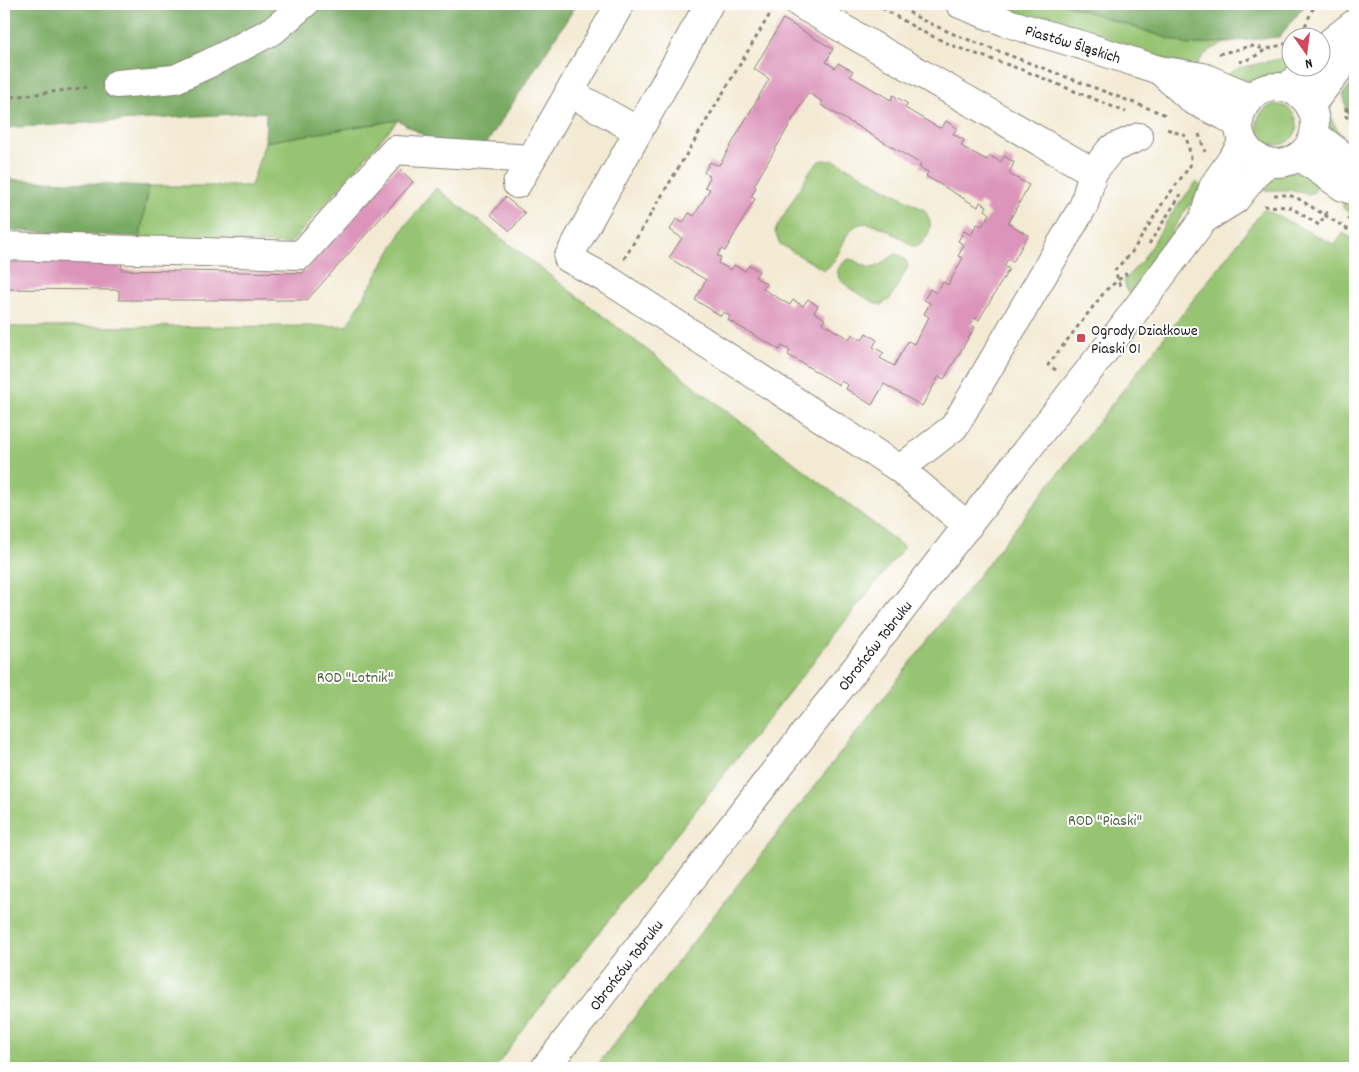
<svg xmlns="http://www.w3.org/2000/svg" width="1359" height="1072" font-family="Dekko,sans-serif">
	<style>
		.green { fill: #97c472; stroke: #5a7047 }
		.forest { fill: #79aa64; stroke: #4a6340 }
		.building { fill: #dc94ba; fill-rule: evenodd }
		.lines { fill: none; stroke-linecap: round; stroke-linejoin: round }
		.minor-casing { stroke: #888378; stroke-width: 30 }
		.path { stroke: #888378; stroke-width: 3; stroke-dasharray: 4 4; stroke-linecap: butt }
		.minor { stroke: #fff; stroke-width: 28 }
		.poi-dot { fill: #d1495b; stroke: #fff; stroke-width: 2 }
		.labels { text-anchor: middle; stroke-width: 4; stroke-linejoin: round; paint-order: stroke }
		.street-label { font-size: 16px; fill: #1c1c1c; stroke: #fff }
		.poi-label { font-size: 16px; fill: #1c1c1c; stroke: #fff; text-anchor: start }
		.park-label { font-size: 16px; fill: #4d5f3e; stroke: #fff }
	</style>
	<rect width="100%" height="100%" fill="#fff"/>
	<filter id="ink" filterUnits="userSpaceOnUse"><feTurbulence type="fractalNoise" baseFrequency=".02" numOctaves="2"/><feDisplacementMap in="SourceGraphic" scale="10" xChannelSelector="R" yChannelSelector="G"/><feConvolveMatrix kernelMatrix="1 2 1 2 8 2 1 2 1" color-interpolation-filters="sRGB"/></filter>
	<filter id="wash" filterUnits="userSpaceOnUse"><feTurbulence type="fractalNoise" baseFrequency=".0096" numOctaves="4" result="noise"/><feDisplacementMap in="SourceGraphic" scale="20" xChannelSelector="R" yChannelSelector="G"/><feGaussianBlur stdDeviation="1.12" result="paint"/><feColorMatrix in="noise" values="0 0 0 0 0 0 0 0 0 0 0 0 0 0 0 0 0 1.4 0 .05"/><feComposite in="paint" operator="in"/></filter>
	<g filter="url(#wash)">
		<rect width="100%" height="100%" fill="#f3ead3"/>
		<g class="green">
			<path d="M1000,4H1064L1188,45L1230,42C1214,47 1204,51 1196,67L1067,35Z"/>
			<path d="M1288,57H1291L1292,68L1286,73L1249,82L1227,75L1239,68Z"/>
			<path d="M1336,94C1324,116 1333,122 1345,141C1321,124 1318,117 1336,94Z"/>
			<circle cx="1277" cy="125" r="20"/>
			<path d="M398,120L290,244L140,237L149,186H251L265,142Z"/>
			<path d="M823,160L835,161L842,164L924,210C934,223 931,233 920,245L913,246C897,237 869,213 853,228C846,234 843,244 839,252C835,259 832,266 824,270L780,244L775,232L778,225L811,169L818,162Z"/>
			<path d="M1290,172H1299L1321,180L1314,192L1308,194L1288,190H1260L1258,184L1273,175Z"/>
			<path d="M1196,182L1202,187L1184,212L1131,295L1127,292L1124,280L1142,261L1170,216Z"/>
			<path d="M436,188L904,547L544,1002L495,1068H4V326L20,327L347,326L405,226Z"/>
			<path d="M1346,198L1355,205V217L1343,208V203Z"/>
			<path d="M1264,209L1335,245L1343,233L1355,240V1068H595Z"/>
			<path d="M896,254C903,257 907,259 908,267L890,299L881,305L875,303C860,294 818,276 849,259C856,260 861,265 868,267C876,271 888,258 896,254Z"/>
		</g>
		<g class="forest">
			<path d="M4,4H577L485,146L438,144L398,120L265,142L266,112L4,128Z"/>
			<path d="M1064,4H1306L1279,37L1188,45Z"/>
			<path d="M1355,80V122L1348,115L1343,94Z"/>
			<path d="M4,179L149,186L140,237L4,230Z"/>
		</g>
		<g id="blocks">
			<g class="building">
				<path d="M783,19L833,49L826,62L835,68L838,63L853,71L850,76L891,100L893,95L908,104L905,108L939,128L940,127L942,128L946,121L957,128L953,134L964,140L961,146L987,160L990,156L1001,162L1004,156L1014,162L1009,174L1029,185L1008,223L1028,235L1013,262L1008,259L1004,266L1009,269L979,320L974,318L970,325L975,327L944,379L939,376L922,406L884,384L872,405L846,389L848,385L841,381L839,385L788,355L790,350L782,346L780,350L728,320L730,316L723,312L721,316L695,300L706,280L669,258L682,238L670,230L676,219L683,223L689,213L694,216L710,189L705,187L710,177L704,172L710,162L717,165L720,164L769,79L754,69ZM808,93L823,102L821,105L921,164L919,167L928,172L926,176L978,207L980,202L987,206L985,210L990,214L982,226L977,224L971,235L964,231L958,241L964,245L958,256L963,258L948,285L943,282L936,293L930,289L924,300L930,303L924,314L929,317L914,344L908,341L894,366L880,358L884,353L873,347L877,340L866,333L862,340L852,334L849,339L822,323L825,319L814,312L818,306L808,299L803,306L793,300L790,305L763,289L767,284L755,277L759,271L749,265L745,271L734,265L731,270L718,263L721,257L717,256L721,249L725,251L755,199L751,197L756,187L754,186L755,184Z"/>
				<path d="M397,166L413,182L307,300H119V290L4,289V258L122,261L121,270L303,273Z"/>
				<path d="M505,197L525,213L510,231L491,215Z"/>
			</g>
		</g>
	</g>
	<g filter="url(#ink)">
		<use href="#blocks" fill-opacity="0" stroke="#888378" stroke-width="1"/>
		<g class="lines">
			<g class="minor-casing">
				<g id="minor">
					<path d="M709,4L568,258L610,281L900,469L968,526"/>
					<path d="M800,4L1093,172L1111,149L1139,137"/>
					<path id="s1" d="M960,4L1008,23L1091,48L1159,70L1203,77L1250,97"/>
					<path d="M1322,49L1355,23"/>
					<path d="M1159,70L1192,100L1225,116L1239,125"/>
					<path d="M117,84L175,79L210,63L274,30L304,4"/>
					<circle cx="1277" cy="125" r="38"/>
					<path d="M1287,88L1307,68"/>
					<path d="M569,92L638,131"/>
					<path d="M1310,106L1342,65L1353,26"/>
					<path d="M1314,134L1355,165"/>
					<path d="M1299,156L1343,187L1355,191"/>
					<path d="M517,184L620,4"/>
					<path d="M1203,220L1235,200L1257,172L1268,162"/>
					<path d="M4,246L301,255L395,150L531,159"/>
					<path d="M900,469L954,427L1084,205L1093,172"/>
					<path id="s2" d="M545,1068L772,775L1116,336L1203,220L1214,185L1243,143"/>
				</g>
			</g>
			<g class="path">
				<path d="M875,4L921,31L956,47L1020,69L1126,112"/>
				<path d="M895,4L922,20L956,35L1166,115"/>
				<path d="M1305,26L1315,4"/>
				<path d="M1219,54L1251,46L1266,49"/>
				<path d="M1239,62L1252,58L1267,49L1292,42"/>
				<path d="M4,98L90,87"/>
				<path d="M1346,107V116L1355,128"/>
				<path d="M1345,110H1355"/>
				<path d="M1199,134L1205,152"/>
				<path d="M1274,195H1289L1299,199L1355,234"/>
				<path d="M1264,206L1290,207L1319,225L1329,209"/>
				<path d="M1348,218L1355,223"/>
				<path d="M1149,244L1181,194"/>
				<path d="M624,259L773,9"/>
				<path d="M1120,286L1115,270L1132,252L1164,201L1190,166L1191,157L1186,136L1164,128"/>
				<path d="M1056,370L1048,365L1106,290L1127,273"/>
			</g>
			<use href="#minor" class="minor"/>
		</g>
	</g>
	<rect class="poi-dot" x="1076" y="333" width="10" height="10" rx="2.5"/>
	<g class="labels">
		<g class="street-label">
			<text dy="6" stroke="none"><textPath href="#s1" startOffset="120">Piastów Śląskich</textPath></text>
			<text dy="6" stroke="none"><textPath href="#s2" startOffset="536">Obrońców Tobruku</textPath></text>
			<text dy="6" stroke="none"><textPath href="#s2" startOffset="131">Obrońców Tobruku</textPath></text>
		</g>
		<g class="poi-label">
			<text x="1091" y="335">Ogrody Działkowe<tspan x="1091" dy="18">Piaski 01</tspan></text>
		</g>
		<g class="park-label">
			<text x="355" y="682">ROD "Lotnik"</text>
			<text x="1105" y="825">ROD "Piaski"</text>
		</g>
	</g>
	<rect width="1359" height="1072" fill="none" stroke="#fff" stroke-width="20"/>
	<g transform="translate(1306 52) rotate(166)"><circle r="24" fill="#ffffff" stroke="#a4a4a4"/>
	<path d="M0-4L9 19L0 12L-9 19Z" fill="#d1495b"/>
	<text y="-8" font-size="14" font-weight="bold" text-anchor="middle" fill="#1c1c1c">N</text>
	</g>
</svg>
